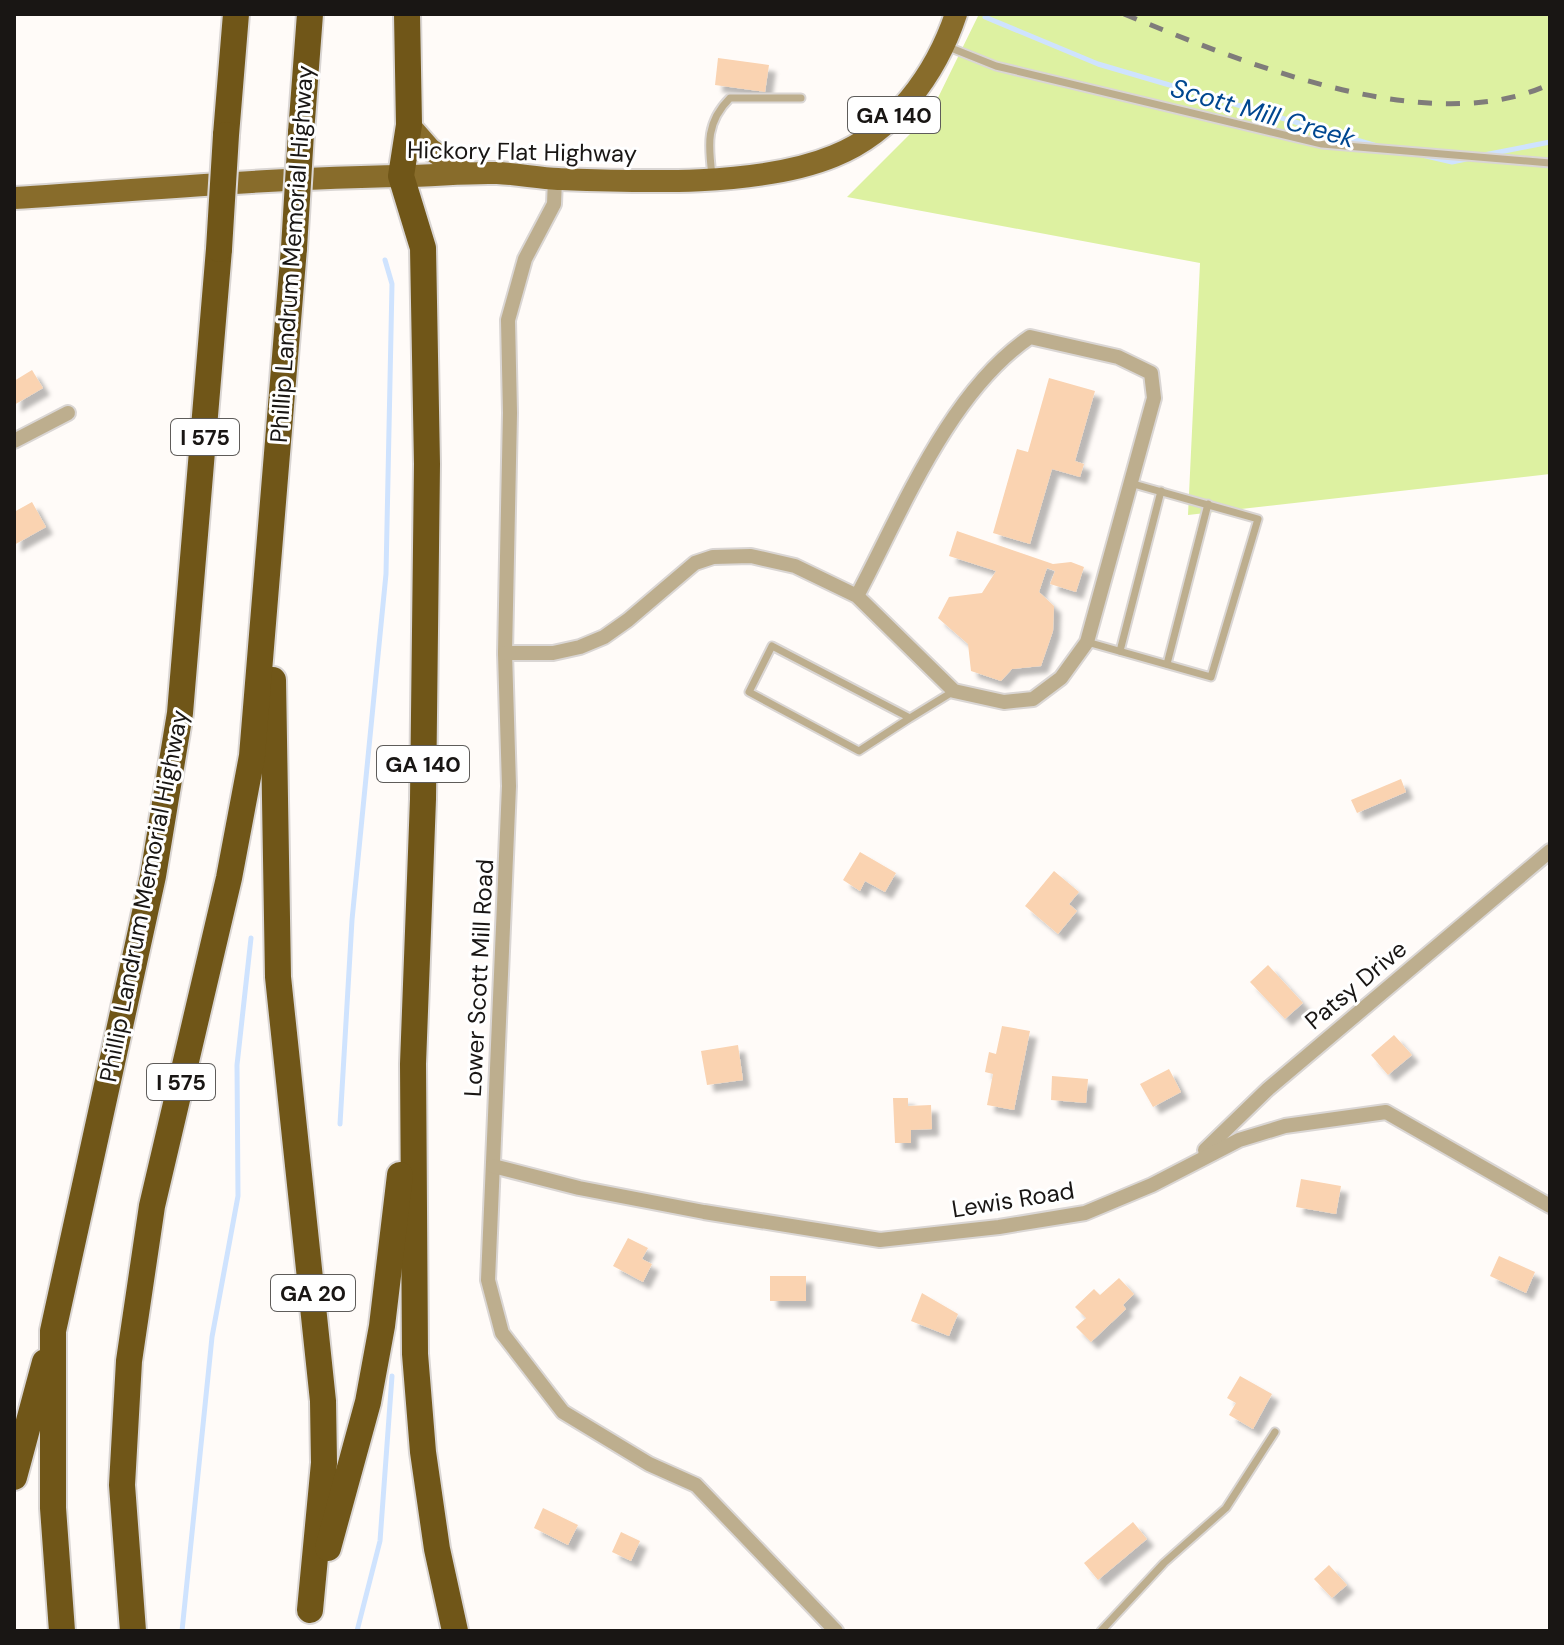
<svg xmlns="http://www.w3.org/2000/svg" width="1564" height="1645" font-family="'DM Sans',sans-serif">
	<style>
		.green { fill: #ddf1a1 }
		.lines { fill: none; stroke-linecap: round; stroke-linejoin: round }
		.stream { stroke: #cfe3fe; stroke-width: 5 }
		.building { fill: #fad3b1; filter: url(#shadow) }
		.service-casing { stroke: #dad6d4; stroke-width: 11 }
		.minor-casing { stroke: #dad6d4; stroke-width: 18 }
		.primary-casing { stroke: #dad6d4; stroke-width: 26 }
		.motorway-casing { stroke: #dad6d4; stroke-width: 30 }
		.service { stroke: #bdae8e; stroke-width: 7 }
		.minor { stroke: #bdae8e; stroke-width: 14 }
		.primary { stroke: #886c2b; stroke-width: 22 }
		.motorway { stroke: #705618; stroke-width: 26 }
		.rail { stroke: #7f7c7a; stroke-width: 5; stroke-dasharray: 14 14; stroke-linecap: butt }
		.motorway-bridge-casing { stroke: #dad6d4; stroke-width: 30; stroke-linecap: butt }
		.motorway-bridge { stroke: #705618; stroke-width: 26 }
		.labels { text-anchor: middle; stroke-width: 6; stroke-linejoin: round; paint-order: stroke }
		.shield { fill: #fff; stroke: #5e5c5a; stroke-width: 2 }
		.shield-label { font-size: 22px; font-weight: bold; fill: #191614 }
		.street-label { font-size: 24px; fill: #191614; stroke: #fff }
		.water-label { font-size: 26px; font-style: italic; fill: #004790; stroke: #fff }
	</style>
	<defs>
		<filter id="shadow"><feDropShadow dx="7" dy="7" stdDeviation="2" flood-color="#0004"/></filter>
	</defs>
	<rect width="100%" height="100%" fill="#fffbf8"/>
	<path class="green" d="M979,14H1550V474L1188,515L1200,263L847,197L930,114Z"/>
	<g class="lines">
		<g class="stream">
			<path d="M985,17L1098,64L1377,146"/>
			<path d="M1422,155L1452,162L1471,158"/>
			<path d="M1484,155L1550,142"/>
			<path d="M340,1124L352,920L386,574L392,284L385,260"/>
			<path d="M182,1631L212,1337L238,1196L237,1065L251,938"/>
			<path d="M357,1631L380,1541L392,1376"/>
		</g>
	</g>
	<g class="building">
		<path d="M718,58L769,65L765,92L715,85Z"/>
		<path d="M32,370L43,388L14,405V381Z"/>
		<path d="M1049,378L1095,391L1075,461L1084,464L1080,477L1052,469L1030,544L993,533L1017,449L1028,452Z"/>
		<path d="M32,502L46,527L14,545V512Z"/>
		<path d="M957,531L1053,564L1071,562L1084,567L1076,592L1050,584L1055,571L1047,568L1039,592L1054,606L1053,631L1041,666L1012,669L1001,681L971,671L968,644L938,618L949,597L982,593L996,571L949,556Z"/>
		<path d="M1401,779L1406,792L1357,813L1351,800Z"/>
		<path d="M860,852L896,873L885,892L865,881L860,891L843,880Z"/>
		<path d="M1054,871L1079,892L1069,904L1077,911L1058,934L1025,906Z"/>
		<path d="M1268,965L1303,1003L1285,1019L1250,982Z"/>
		<path d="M1002,1026L1030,1031L1014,1110L987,1105L993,1074L985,1072L989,1052L996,1054Z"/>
		<path d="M1394,1035L1412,1055L1388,1075L1371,1055Z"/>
		<path d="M738,1045L743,1080L707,1085L701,1051Z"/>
		<path d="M1169,1069L1181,1092L1153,1107L1140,1084Z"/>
		<path d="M1052,1076L1088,1079L1086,1103L1051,1100Z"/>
		<path d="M893,1098H908V1106L931,1105L932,1129L911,1130V1143H895Z"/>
		<path d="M1301,1179L1341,1186L1336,1214L1296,1207Z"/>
		<path d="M628,1238L648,1248L642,1259L652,1264L643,1282L613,1266Z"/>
		<path d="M1499,1256L1535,1272L1526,1293L1490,1276Z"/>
		<rect x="770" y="1276" width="36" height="25"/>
		<path d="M1119,1278L1134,1294L1123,1305L1126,1309L1091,1342L1076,1327L1086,1318L1075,1307L1094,1289L1100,1295Z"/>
		<path d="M922,1293L958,1314L949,1336L911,1321Z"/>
		<path d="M1240,1376L1272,1394L1253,1429L1229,1415L1236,1403L1227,1398Z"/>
		<path d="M543,1508L578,1525L568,1545L534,1528Z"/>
		<path d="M1133,1522L1147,1539L1098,1580L1084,1563Z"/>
		<path d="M621,1532L640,1541L631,1561L612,1552Z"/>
		<path d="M1329,1565L1347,1585L1332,1598L1314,1579Z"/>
	</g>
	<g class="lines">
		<g class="service-casing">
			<g id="service">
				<path d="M946,46L996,66L1322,144L1550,163"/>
				<path d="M712,175C708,144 706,122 730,98H801"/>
				<path d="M1087,642L1211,677L1258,519L1130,483"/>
				<path d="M1120,651L1161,491"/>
				<path d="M1167,664L1208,504"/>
				<path d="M910,718L859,751L749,692L772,646L910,718L954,691"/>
				<path d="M1101,1631L1164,1563L1226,1508L1275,1432"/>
			</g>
		</g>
		<g class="minor-casing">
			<g id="minor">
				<path d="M555,179L554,204L525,259L508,320L510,413L505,653L509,786L488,1280L502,1333L563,1412L649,1464L696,1485L836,1631"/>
				<path d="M14,441L68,413"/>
				<path d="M505,653H553L580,647L604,637L628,620L695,563L713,557L751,556L795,566L857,596L954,691L1004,702L1033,699L1061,678L1087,642L1154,398L1151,373L1118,357L1030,337C949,392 902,511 857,596"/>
				<path d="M1205,1150L1268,1089L1550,851"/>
				<path d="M493,1166L579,1188L704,1212L880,1240L999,1227L1085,1213L1152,1185L1239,1140L1285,1126L1386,1112L1550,1206"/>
			</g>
		</g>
		<g class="primary-casing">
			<g id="primary">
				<path d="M409,125L430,149L465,173"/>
				<path d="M14,198C143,190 272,178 401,176C433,176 465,172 497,173C518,174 538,178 558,179C638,182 759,187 834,156C894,132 936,74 956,14"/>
			</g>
		</g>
		<g class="motorway-casing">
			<g id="motorway">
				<path d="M407,14L409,125L401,176L423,248L427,464L423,799L413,1064L415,1354L423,1452L437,1549L455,1631"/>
				<path d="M301,133L310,14"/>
				<path d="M226,135L236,14"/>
				<path d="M273,680L278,977L323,1401L324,1463L310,1610"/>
				<path d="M14,1477L45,1362"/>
				<path d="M328,1548L368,1402L382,1326L400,1175"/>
				<path d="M62,1631L53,1508V1331L153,876L180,713L219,249"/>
				<path d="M133,1631L122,1485L129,1361L152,1206L229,878L252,756L294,248"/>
			</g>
		</g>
		<use href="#service" class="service"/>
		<use href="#minor" class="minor"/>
		<use href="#primary" class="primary"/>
		<use href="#motorway" class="motorway"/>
		<path class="rail" d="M1124,14C1239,61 1430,141 1550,84"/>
		<g class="motorway-bridge-casing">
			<g id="motorway-bridge">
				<path d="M294,248L301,133"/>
				<path d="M219,249L226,135"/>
			</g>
		</g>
		<use href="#motorway-bridge" class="motorway-bridge"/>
	</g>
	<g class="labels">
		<g class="shield">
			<rect x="848" y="97" width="92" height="36" rx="6"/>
			<rect x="171" y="419" width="68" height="36" rx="6"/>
			<rect x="377" y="746" width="92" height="36" rx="6"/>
			<rect x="147" y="1064" width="68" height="36" rx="6"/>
			<rect x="271" y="1275" width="84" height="36" rx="6"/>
		</g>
		<g class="shield-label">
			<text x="894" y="123">GA 140</text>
			<text x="205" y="445">I 575</text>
			<text x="423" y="772">GA 140</text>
			<text x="181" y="1090">I 575</text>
			<text x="313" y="1301">GA 20</text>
		</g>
		<g class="street-label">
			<text transform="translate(522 152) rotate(1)" y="8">Hickory Flat Highway</text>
			<text transform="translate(292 254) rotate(-86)" y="8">Phillip Landrum Memorial Highway</text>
			<text transform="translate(144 896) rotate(-79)" y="8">Phillip Landrum Memorial Highway</text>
			<text transform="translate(479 978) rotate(-87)" y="8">Lower Scott Mill Road</text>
			<text transform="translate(1356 985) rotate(-40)" y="8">Patsy Drive</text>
			<text transform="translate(1013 1200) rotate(-9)" y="8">Lewis Road</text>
		</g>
		<g class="water-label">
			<text transform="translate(1263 113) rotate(16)" y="9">Scott Mill Creek</text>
		</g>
	</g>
	<rect width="1564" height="1645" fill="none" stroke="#191614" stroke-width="32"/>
</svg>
